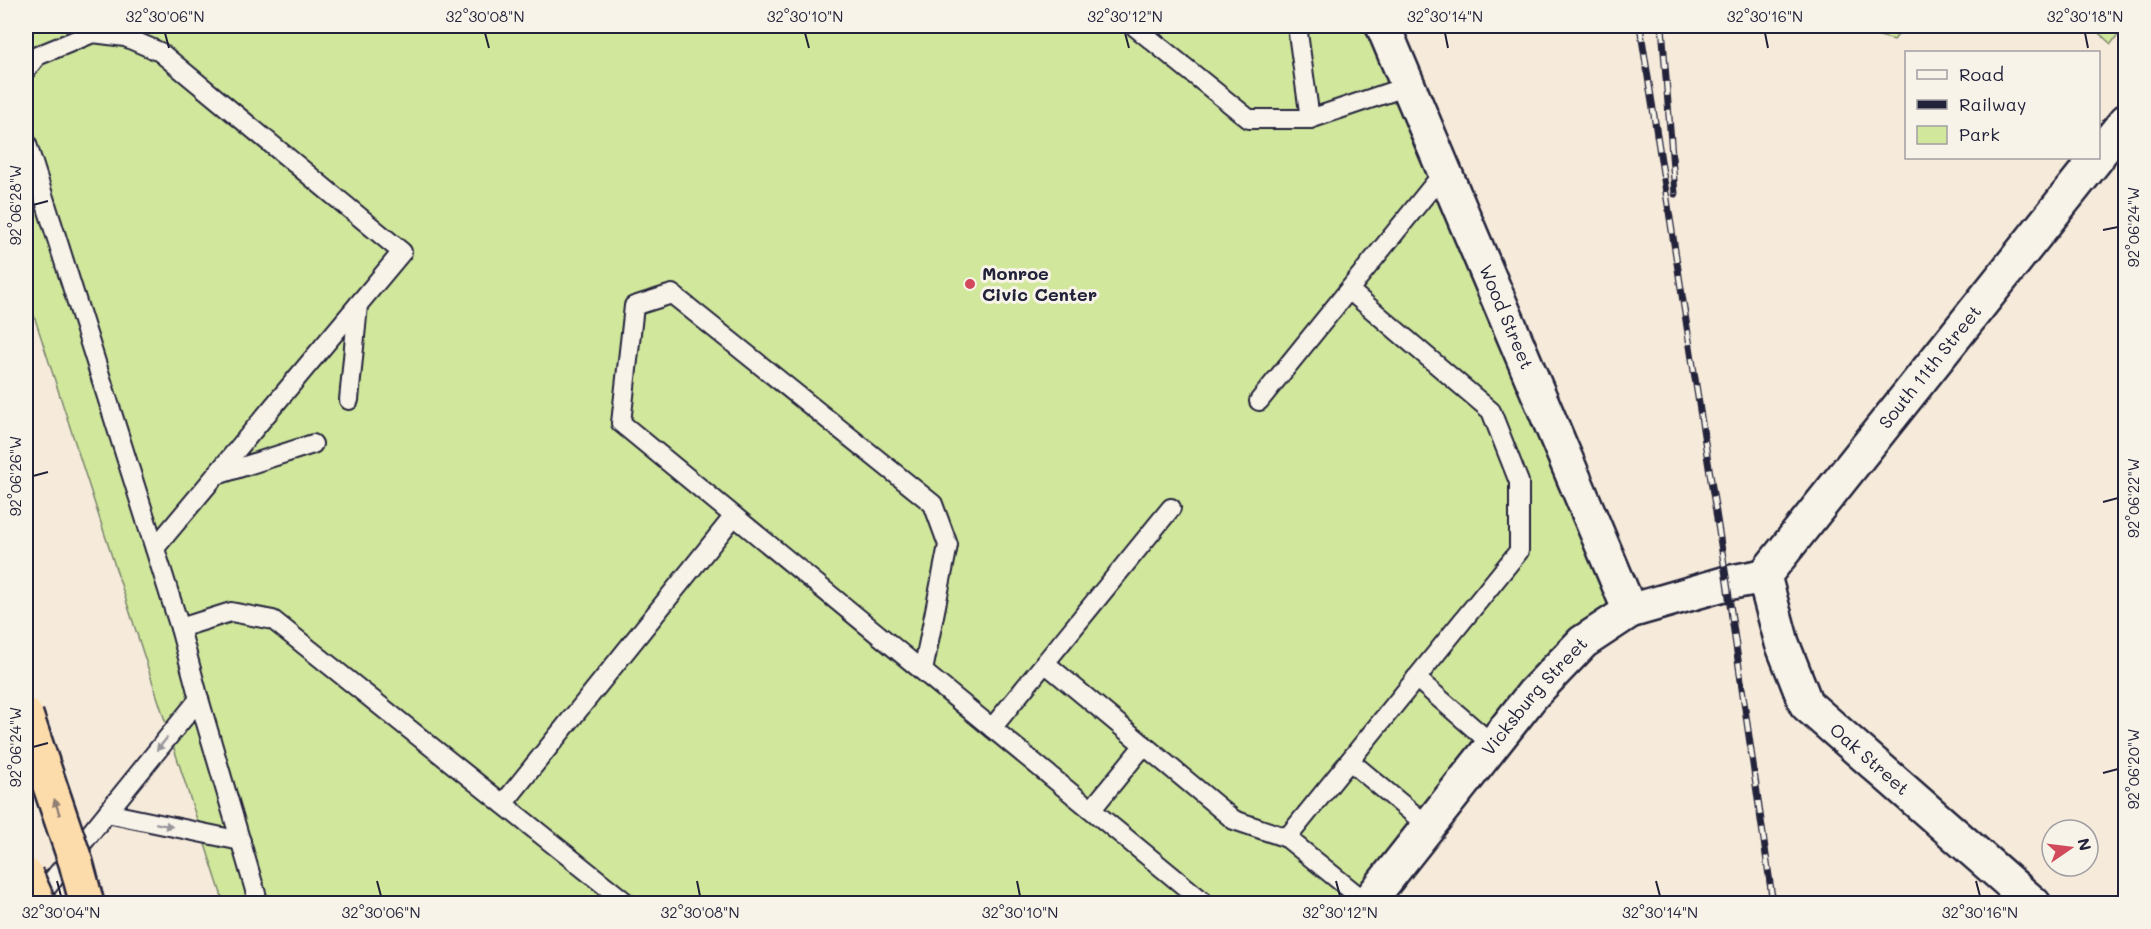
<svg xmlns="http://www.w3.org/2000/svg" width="2151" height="929" font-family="Mali,sans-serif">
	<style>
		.green { fill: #d1e79c; stroke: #7a846c; stroke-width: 1.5 }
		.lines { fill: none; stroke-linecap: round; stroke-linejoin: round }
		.service-casing { stroke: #22223b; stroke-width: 22 }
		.minor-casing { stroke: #22223b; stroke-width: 38 }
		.service { stroke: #f7f3e8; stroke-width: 18 }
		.minor { stroke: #f7f3e8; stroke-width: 33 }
		.rail-casing { stroke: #22223b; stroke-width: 7 }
		.rail { stroke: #f7f3e8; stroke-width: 4.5; stroke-dasharray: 14; stroke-linecap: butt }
		.motorway-bridge-casing { stroke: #22223b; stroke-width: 38; stroke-linecap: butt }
		.motorway-bridge { stroke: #fddcac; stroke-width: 33 }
		.oneway { fill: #97959a }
		.oneway2 { fill: #907f74 }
		.ticks { fill: none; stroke: #22223b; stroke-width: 2 }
		.poi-dot { fill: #d1495b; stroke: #f7f3e8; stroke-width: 2 }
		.labels { text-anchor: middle; stroke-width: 6; stroke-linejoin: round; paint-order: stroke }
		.poi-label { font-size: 18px; font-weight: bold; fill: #22223b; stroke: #f7f3e8; text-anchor: start }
		.street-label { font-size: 18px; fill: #22223b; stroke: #f7f3e8 }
		.neatline { fill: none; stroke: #22223b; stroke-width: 2 }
		.ticks-label { font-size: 15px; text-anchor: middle; fill: #22223b }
	</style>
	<rect width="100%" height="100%" fill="#f6ebda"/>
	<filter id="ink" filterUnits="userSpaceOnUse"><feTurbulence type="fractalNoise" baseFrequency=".0167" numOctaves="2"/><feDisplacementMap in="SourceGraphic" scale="12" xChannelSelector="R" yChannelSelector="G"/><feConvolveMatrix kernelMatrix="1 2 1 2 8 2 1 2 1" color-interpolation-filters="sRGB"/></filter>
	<g filter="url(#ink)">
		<g class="green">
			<path d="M26,26H1383L1630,611L1367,903H224L26,291Z"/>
			<path d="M1842,26H1905L1894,40Z"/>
			<path d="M2091,26H2124L2111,44Z"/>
		</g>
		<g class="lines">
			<g class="service-casing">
				<g id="service">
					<path d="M1134,26L1249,119H1310L1408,86"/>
					<path d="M1297,26L1310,119"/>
					<path d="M26,70L37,56L93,33L125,37L160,52L402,252L155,548"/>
					<path d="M26,141L180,628L199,699L259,904"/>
					<path d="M1349,290L1491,411L1519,482V551L1287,838L1367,903"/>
					<path d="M349,400L358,305"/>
					<path d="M1259,401L1444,172"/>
					<path d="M217,475L313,444"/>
					<path d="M180,628L231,612L273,620L628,904"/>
					<path d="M1045,663L1234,820L1287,838"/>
					<path d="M923,671L948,545L933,504L672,294L634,306L621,423L1206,904"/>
					<path d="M1416,678L1493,745"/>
					<path d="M992,728L1171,508"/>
					<path d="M1350,761L1428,826"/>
					<path d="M503,804L734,516"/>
					<path d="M1092,809L1144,745"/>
					<path d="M107,813L241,841"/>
					<path d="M34,903L199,699"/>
				</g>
			</g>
			<g class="minor-casing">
				<g id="minor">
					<path id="s1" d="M1383,26L1630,611"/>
					<path d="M2098,155L2126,121"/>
					<path id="s2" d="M1764,576L2097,158"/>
					<path id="s3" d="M1764,576L1782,643L1806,704L2034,904"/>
					<path id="s4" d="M1367,904L1533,694L1583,642L1630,611L1727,583L1764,576"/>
				</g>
			</g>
			<use href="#service" class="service"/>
			<use href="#minor" class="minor"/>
			<g class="rail-casing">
				<g id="rail">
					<path d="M1640,26L1727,583L1773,904"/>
					<path d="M1662,26L1675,194"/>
				</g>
			</g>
			<use href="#rail" class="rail"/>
			<g class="motorway-bridge-casing">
				<g id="motorway-bridge">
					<path d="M26,715L76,863L87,904"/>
					<path d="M26,875L39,904"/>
				</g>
			</g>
			<use href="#motorway-bridge" class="motorway-bridge"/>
		</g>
		<defs><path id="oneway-solid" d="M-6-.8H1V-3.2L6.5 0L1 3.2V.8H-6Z" transform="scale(1.5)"/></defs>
		<g class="oneway">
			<use href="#oneway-solid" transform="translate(162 744) rotate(129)"/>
			<use href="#oneway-solid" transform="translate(164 825) rotate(12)"/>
		</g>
		<use class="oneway2" href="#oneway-solid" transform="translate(57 807) rotate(-109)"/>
	</g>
	<path class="ticks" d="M165,33L169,48M485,33L489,48M805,33L809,48M1125,33L1129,48M1445,33L1448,48M1765,33L1768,48M2085,33L2088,48M33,205L48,201M2103,230L2118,227M33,476L48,472M2103,502L2118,498M33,747L48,743M2103,773L2118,769M57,881L61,896M377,881L381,896M697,881L700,896M1017,881L1020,896M1336,881L1340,896M1656,881L1660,896M1976,881L1980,896"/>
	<circle class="poi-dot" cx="970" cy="284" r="6"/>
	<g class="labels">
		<g class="poi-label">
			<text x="982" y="280">Monroe<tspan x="982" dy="21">Civic Center</tspan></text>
		</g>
		<g class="street-label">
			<text dy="6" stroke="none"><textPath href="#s1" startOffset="316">Wood Street</textPath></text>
			<text dy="6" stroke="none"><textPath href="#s2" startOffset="267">South 11th Street</textPath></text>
			<text dy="6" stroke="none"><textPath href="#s4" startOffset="267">Vicksburg Street</textPath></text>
			<text dy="6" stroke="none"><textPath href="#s3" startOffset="219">Oak Street</textPath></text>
		</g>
	</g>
	<rect width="2151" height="929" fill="none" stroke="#f7f3e8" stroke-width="66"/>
	<rect x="1905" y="51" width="195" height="108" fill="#f7f3e8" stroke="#a29fa3" stroke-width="1.5"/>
	<rect x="1917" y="70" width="30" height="9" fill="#f7f3e8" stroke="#a29fa3" stroke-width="1.5"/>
	<text x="1959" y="81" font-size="18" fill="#22223b">Road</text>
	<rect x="1917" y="100" width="30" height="9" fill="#22223b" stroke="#a29fa3" stroke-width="1.5"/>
	<text x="1959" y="111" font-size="18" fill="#22223b">Railway</text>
	<rect x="1917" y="126" width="30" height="18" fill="#d1e79c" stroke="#a29fa3" stroke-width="1.5"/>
	<text x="1959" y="141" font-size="18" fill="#22223b">Park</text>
	<g transform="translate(2070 848) rotate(76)"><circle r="28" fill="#f7f3e8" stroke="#a29fa3" stroke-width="1.5"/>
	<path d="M0-4.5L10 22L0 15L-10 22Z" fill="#d1495b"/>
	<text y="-9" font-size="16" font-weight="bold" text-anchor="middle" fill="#22223b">N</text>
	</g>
	<rect x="33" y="33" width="2085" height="863" class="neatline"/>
	<g class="ticks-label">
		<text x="165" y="22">32°30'06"N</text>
		<text x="485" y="22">32°30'08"N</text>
		<text x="805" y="22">32°30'10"N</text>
		<text x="1125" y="22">32°30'12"N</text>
		<text x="1445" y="22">32°30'14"N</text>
		<text x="1765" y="22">32°30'16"N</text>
		<text x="2085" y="22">32°30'18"N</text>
		<text transform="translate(16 205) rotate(-90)" y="5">92°06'28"W</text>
		<text transform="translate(2134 227) rotate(-90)" y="5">92°06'24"W</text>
		<text transform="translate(16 476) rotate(-90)" y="5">92°06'26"W</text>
		<text transform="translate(2134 498) rotate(-90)" y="5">92°06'22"W</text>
		<text transform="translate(16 747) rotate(-90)" y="5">92°06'24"W</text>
		<text transform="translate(2134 769) rotate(-90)" y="5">92°06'20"W</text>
		<text x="61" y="918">32°30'04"N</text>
		<text x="381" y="918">32°30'06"N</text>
		<text x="700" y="918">32°30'08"N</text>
		<text x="1020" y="918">32°30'10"N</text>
		<text x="1340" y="918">32°30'12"N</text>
		<text x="1660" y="918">32°30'14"N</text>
		<text x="1980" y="918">32°30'16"N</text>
	</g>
</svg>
